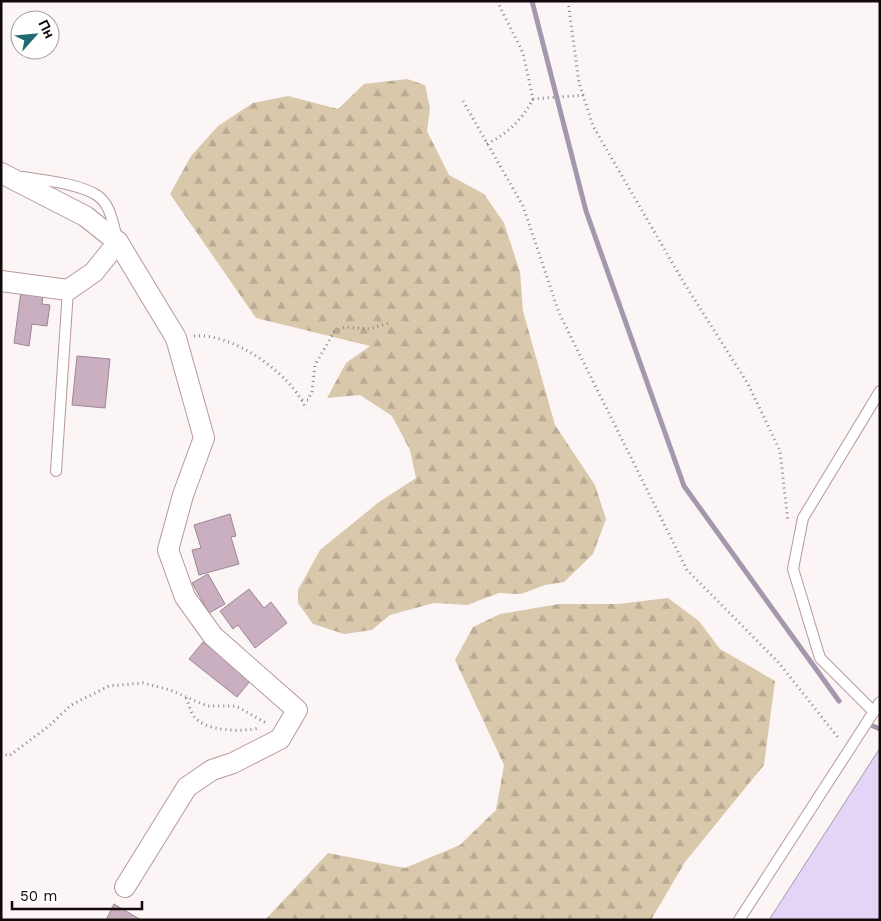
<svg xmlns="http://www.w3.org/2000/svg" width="881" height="921" font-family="'Work Sans',sans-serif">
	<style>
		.forest { fill: url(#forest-firs) }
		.water { fill: #e2d5f5; stroke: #a498ae }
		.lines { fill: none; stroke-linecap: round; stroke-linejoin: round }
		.stream { stroke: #a498ae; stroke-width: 5 }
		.building { fill: #c9afc0; stroke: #9d8595 }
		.lane-casing { stroke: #b8989b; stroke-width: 12 }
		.street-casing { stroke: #b8989b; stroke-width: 22 }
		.path { stroke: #8c8484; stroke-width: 3; stroke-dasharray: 1 4; stroke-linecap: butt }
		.lane { stroke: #fff; stroke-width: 10 }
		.street { stroke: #fff; stroke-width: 20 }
	</style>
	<defs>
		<pattern id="forest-firs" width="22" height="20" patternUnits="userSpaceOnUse" patternTransform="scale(1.25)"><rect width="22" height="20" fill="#dac8ac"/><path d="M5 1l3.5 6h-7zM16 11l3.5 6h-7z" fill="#baaa93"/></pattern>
	</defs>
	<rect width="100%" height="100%" fill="#fcf5f5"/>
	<g class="forest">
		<path d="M407,79L425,85L430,108L427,131L449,175L484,194L504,223L520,272L523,311L555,425L595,485L606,519L593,554L564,582L545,585L521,594L499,593L467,605L434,603L390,615L372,630L344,634L313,624L298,603V590L320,550L379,502L416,478L410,450L392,416L360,395L327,398L346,363L370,346L256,318L170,194L191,156L218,126L253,103L288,96L338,109L364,84Z"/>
		<path d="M668,598L699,621L720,649L775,681L764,765L685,862L651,920H265L328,853L405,868L460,845L496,810L504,765L455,660L473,627L500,614L559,604H618Z"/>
	</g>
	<path class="water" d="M880,748V920H769Z"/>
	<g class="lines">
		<g class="stream">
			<path d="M532,1L586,211L684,486L839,701"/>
			<path d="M873,726L880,729"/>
		</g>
	</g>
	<g class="building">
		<path d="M21,291L43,294L42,304L50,305L47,326L32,324L29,346L14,343Z"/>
		<path d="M77,356L110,359L105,408L72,405Z"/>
		<path d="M230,514L236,536L231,537L239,564L199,575L192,550L201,548L194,525Z"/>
		<path d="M208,574L225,604L209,613L192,583Z"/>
		<path d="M249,589L264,608L271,602L287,623L255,648L238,625L233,629L220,611Z"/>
		<path d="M203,642L251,680L237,697L189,659Z"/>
		<path d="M114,904L141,920H106Z"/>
	</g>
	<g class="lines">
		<g class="lane-casing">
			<g id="lane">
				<path d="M23,177C43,180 81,184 98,196C111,205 113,225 117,238"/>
				<path d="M56,471L68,290"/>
				<path d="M874,712L820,658L793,569L803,518L880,391"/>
				<path d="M739,920L880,702"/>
			</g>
		</g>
		<g class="street-casing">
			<g id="street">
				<path d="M1,173L85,216L118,242L176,338L204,438L183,495L168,550L185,597L213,636L297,710L280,739L233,763L212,770L187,787L125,887"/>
				<path d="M1,281L68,290L94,272L118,242"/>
			</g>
		</g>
		<g class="path">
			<path d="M497,1L523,53L533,99L584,95"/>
			<path d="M568,1L579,83L593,126L684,283L748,384L780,451L788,522"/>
			<path d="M463,101L523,206L559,313L687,570L779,663L840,740"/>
			<path d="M487,144C508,133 522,120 533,99"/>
			<path d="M194,336C232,332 292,374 306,409"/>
			<path d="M302,400H308L312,391L315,365L334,332L345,327L369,329L389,323"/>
			<path d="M186,698C189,704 190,711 194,716C204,732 243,732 259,728"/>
			<path d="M1,753L9,756L49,726L71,705L109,686L143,683L170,690L207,706H236L268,724"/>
		</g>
		<use href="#lane" class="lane"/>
		<use href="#street" class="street"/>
	</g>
	<rect width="881" height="921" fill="none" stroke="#13090a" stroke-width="5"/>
	<g transform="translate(35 35) rotate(63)"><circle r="24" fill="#ffffff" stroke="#a19d9d"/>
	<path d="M0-4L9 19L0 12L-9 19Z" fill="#206b71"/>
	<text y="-8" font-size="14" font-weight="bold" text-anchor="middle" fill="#13090a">Пн</text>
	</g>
	<path d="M12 901v8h130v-8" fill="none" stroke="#13090a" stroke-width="2.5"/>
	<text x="20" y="901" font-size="15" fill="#13090a" stroke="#ffffff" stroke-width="4" paint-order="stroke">50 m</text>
</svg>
